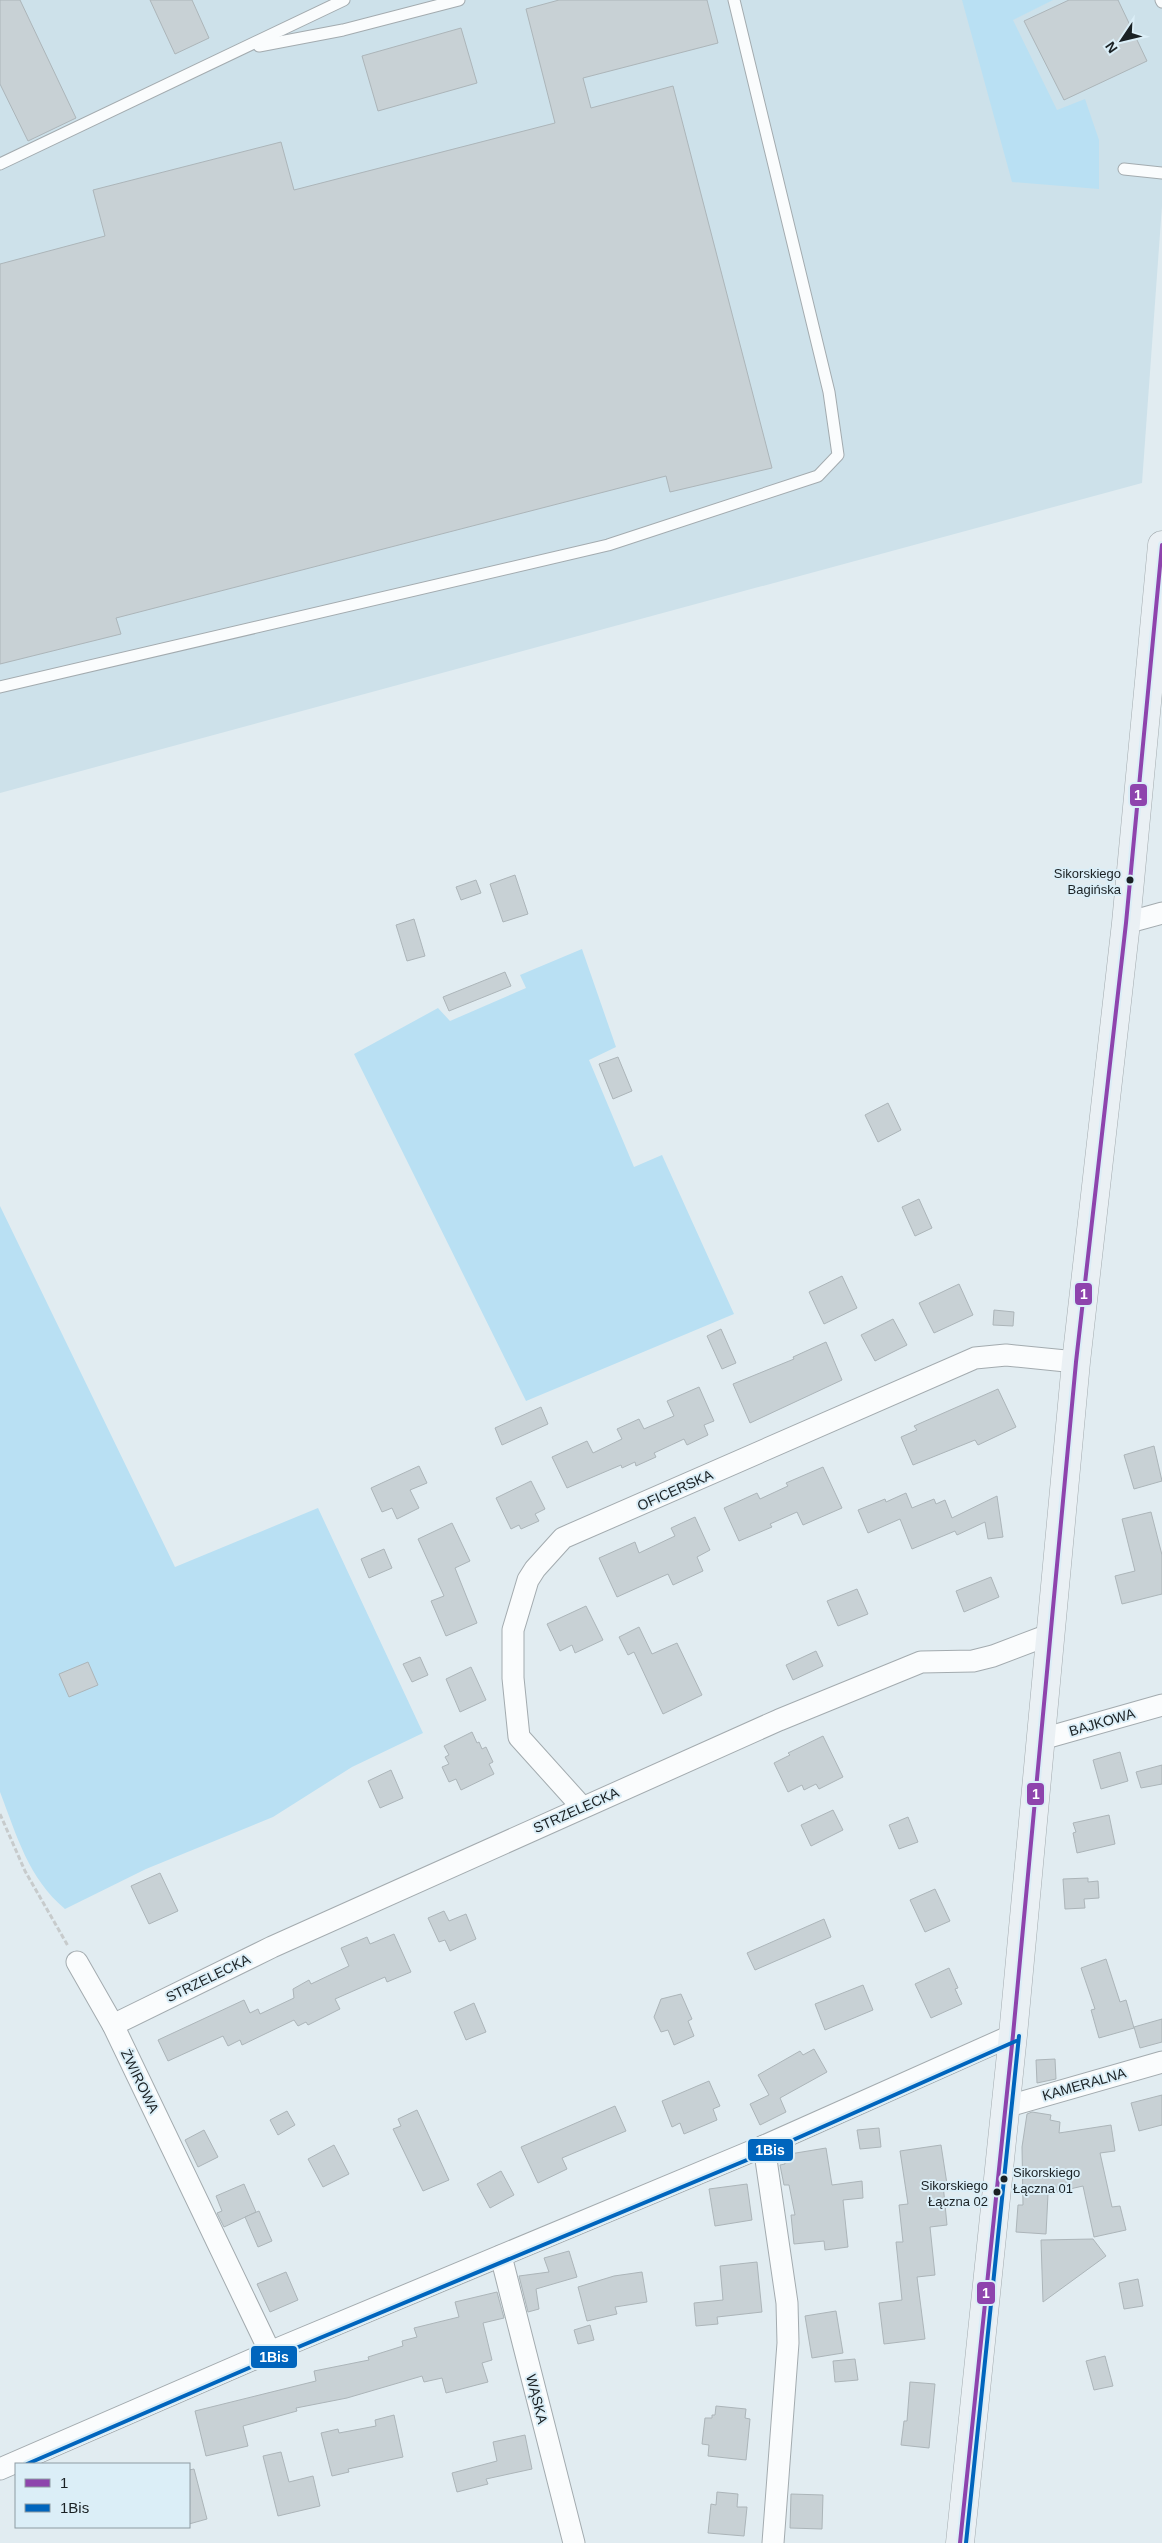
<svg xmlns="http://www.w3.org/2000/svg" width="1162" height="2543" font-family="Helvetica,sans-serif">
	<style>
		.built { fill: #cde1ea }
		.green { fill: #b9e0f3 }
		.building { fill: #c8d1d5; stroke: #acb5b9 }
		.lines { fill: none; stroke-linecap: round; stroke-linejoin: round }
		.lane-casing { stroke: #a3abaf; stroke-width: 13 }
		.street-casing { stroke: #a3abaf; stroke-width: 23 }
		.secondary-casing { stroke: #a3abaf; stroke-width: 29 }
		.path { stroke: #c7cbcc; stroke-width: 3; stroke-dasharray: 5 2.5; stroke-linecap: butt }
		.lane { stroke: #fafcfd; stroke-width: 11 }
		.street { stroke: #fafcfd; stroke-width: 21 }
		.secondary { stroke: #eaf0f4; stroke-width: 28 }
		.bus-1-casing { stroke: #dbeef7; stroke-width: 8 }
		.bus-2-casing { stroke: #dbeef7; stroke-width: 8 }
		.bus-1 { stroke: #8e44ad; stroke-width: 4 }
		.bus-2 { stroke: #0065bd; stroke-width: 4 }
		.bus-dot { fill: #1a2124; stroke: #dbeef7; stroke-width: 2 }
		.labels { text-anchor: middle; stroke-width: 4; stroke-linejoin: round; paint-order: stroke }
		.bus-label { font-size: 13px; fill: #1a2124; stroke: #dbeef7; text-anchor: end }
		.street-label { font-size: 14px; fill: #1a2124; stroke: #dbeef7 }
		.line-badge { stroke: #dbeef7; stroke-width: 2 }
		.badge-label { font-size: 14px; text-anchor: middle; font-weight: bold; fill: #fff }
	</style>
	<rect width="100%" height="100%" fill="#e1ecf1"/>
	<path class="built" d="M0,0H1162V206L1142,483L0,793Z"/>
	<g class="green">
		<path d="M962,0H1053L1013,20L1057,110L1085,99L1099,140V189L1012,182Z"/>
		<path d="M582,949L616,1047L589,1060L634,1167L662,1155L734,1314L526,1401L354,1054L438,1008L450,1021L526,988L520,975Z"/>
		<path d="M0,1206L175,1567L318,1508L423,1733L352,1767L273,1817L146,1869L65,1909C28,1878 17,1836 0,1792Z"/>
	</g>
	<g class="building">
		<path d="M0,0H20L76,118L28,141L0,84Z"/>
		<path d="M150,0H192L209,38L175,54Z"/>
		<path d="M559,0H707L718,43L583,78L591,108L673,86L772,468L670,492L666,476L116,618L121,634L0,664V264L105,236L93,190L281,142L294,190L555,123L526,9Z"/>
		<path d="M1069,0H1118L1147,61L1064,100L1024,21Z"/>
		<path d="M461,28L477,83L378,111L362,56Z"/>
		<path d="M515,875L528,914L503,922L490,884Z"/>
		<path d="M476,880L481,893L461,900L456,887Z"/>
		<path d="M414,919L425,956L407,961L396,925Z"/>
		<path d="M505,972L511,986L449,1011L443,997Z"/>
		<path d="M618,1057L632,1091L613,1099L599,1064Z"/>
		<path d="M888,1103L901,1130L878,1142L865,1115Z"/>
		<path d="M919,1199L932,1228L915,1236L902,1207Z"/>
		<path d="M842,1276L857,1308L824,1324L809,1292Z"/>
		<path d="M959,1284L973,1315L934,1333L919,1303Z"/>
		<path d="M994,1310L1014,1312L1013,1326L993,1325Z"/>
		<path d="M893,1319L907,1345L875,1361L861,1335Z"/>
		<path d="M721,1329L736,1363L722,1369L707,1336Z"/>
		<path d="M826,1342L842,1380L750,1423L733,1384L794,1359L793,1357Z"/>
		<path d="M699,1387L714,1421L704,1425L708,1435L687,1445L684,1439L654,1453L656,1457L636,1466L635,1462L622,1468L621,1465L567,1488L552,1457L587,1441L593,1453L622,1439L617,1429L639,1419L644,1429L674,1416L667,1401Z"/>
		<path d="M998,1389L1016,1427L978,1445L975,1440L913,1465L901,1437L917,1430L914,1426Z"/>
		<path d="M541,1407L548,1424L502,1445L495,1428Z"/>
		<path d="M1154,1446L1162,1481L1134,1489L1124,1455Z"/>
		<path d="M419,1466L427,1483L410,1490L419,1508L397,1519L392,1508L382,1512L371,1488Z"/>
		<path d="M823,1467L842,1508L803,1525L797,1512L770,1524L772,1527L739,1541L724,1508L757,1493L760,1499L788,1486L786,1483Z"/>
		<path d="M531,1481L545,1509L535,1514L539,1521L521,1529L519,1525L511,1529L496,1498Z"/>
		<path d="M906,1493L912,1508L934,1499L936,1504L945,1500L952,1518L997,1496L1003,1537L988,1539L985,1522L957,1535L955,1531L912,1549L900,1519L868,1533L858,1510L885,1499L886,1502Z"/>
		<path d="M1151,1512L1162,1555V1594L1122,1604L1115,1576L1135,1571L1122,1519Z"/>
		<path d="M695,1517L710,1550L697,1557L703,1571L673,1585L668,1574L617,1597L599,1558L635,1542L639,1553L675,1536L671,1528Z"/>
		<path d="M452,1523L470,1561L455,1568L477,1623L446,1636L431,1601L444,1596L418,1539Z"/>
		<path d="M384,1549L392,1568L369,1578L361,1559Z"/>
		<path d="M991,1577L999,1597L964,1612L956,1591Z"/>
		<path d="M857,1589L868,1614L838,1626L827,1601Z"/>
		<path d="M586,1606L603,1640L575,1653L572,1645L560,1651L547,1624Z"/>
		<path d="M639,1627L652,1654L677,1643L702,1695L663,1714L634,1652L628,1655L619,1637Z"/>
		<path d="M816,1651L823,1666L793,1680L786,1665Z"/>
		<path d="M420,1657L428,1675L412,1682L403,1664Z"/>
		<path d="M88,1662L98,1685L69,1697L59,1674Z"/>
		<path d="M471,1667L486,1700L460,1712L446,1679Z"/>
		<path d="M472,1732L477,1743L479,1742L482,1749L486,1747L493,1762L489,1764L494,1774L461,1790L456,1779L449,1782L442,1767L449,1764L445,1757L449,1755L444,1746Z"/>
		<path d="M823,1736L843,1777L819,1789L816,1784L804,1790L802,1785L788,1792L774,1763L790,1755L788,1753Z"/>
		<path d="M1120,1752L1128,1781L1101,1789L1093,1760Z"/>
		<path d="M1162,1765V1784L1141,1788L1136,1772Z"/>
		<path d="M391,1770L403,1798L380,1808L368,1781Z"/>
		<path d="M833,1810L843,1830L811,1846L801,1825Z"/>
		<path d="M1109,1815L1115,1844L1077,1853L1073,1833L1076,1832L1073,1823Z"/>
		<path d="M908,1817L918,1842L899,1849L889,1825Z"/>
		<path d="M160,1873L178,1911L149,1924L131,1886Z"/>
		<path d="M1088,1878V1882L1098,1881L1099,1898L1084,1899L1085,1908L1065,1909L1063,1879Z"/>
		<path d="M935,1889L950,1921L925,1932L910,1900Z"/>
		<path d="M444,1911L449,1921L466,1914L476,1939L450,1951L445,1940L439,1942L428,1918Z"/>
		<path d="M824,1919L831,1937L755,1970L747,1953Z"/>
		<path d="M394,1934L411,1972L387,1982L385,1977L335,1999L340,2009L308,2025L306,2022L298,2026L294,2020L242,2045L240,2040L228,2046L223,2036L168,2061L158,2040L244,2000L250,2013L258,2009L260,2014L294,1998L293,1989L309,1980L311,1984L349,1966L341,1948L367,1937L370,1944Z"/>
		<path d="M1106,1959L1120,2002L1126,2000L1134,2028L1099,2038L1091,2010L1095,2009L1081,1968Z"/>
		<path d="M949,1968L958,1988L955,1989L962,2004L931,2018L915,1984Z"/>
		<path d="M863,1985L873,2010L825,2030L815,2004Z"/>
		<path d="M681,1994L692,2019L688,2021L694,2036L674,2045L668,2030L661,2032L654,2017L661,1999Z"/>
		<path d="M474,2003L486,2032L466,2040L454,2012Z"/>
		<path d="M1162,2019V2042L1140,2048L1134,2027Z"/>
		<path d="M814,2049L827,2072L780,2098L786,2112L760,2125L750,2104L769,2095L758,2075L800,2051L803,2055Z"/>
		<path d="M1055,2059L1056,2079L1037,2083L1036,2060Z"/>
		<path d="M709,2081L720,2106L713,2109L717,2120L684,2134L680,2123L672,2127L662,2101Z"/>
		<path d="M1162,2095V2125L1139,2131L1131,2103Z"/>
		<path d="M615,2106L626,2131L562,2158L567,2169L538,2183L521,2147Z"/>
		<path d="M417,2110L449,2180L423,2191L393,2129L401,2126L398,2119Z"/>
		<path d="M287,2111L295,2125L278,2135L270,2120Z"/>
		<path d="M1032,2112L1051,2115L1050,2120L1060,2122L1059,2133L1111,2125L1115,2151L1100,2153L1112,2207L1120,2206L1126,2230L1094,2237L1083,2186L1048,2194L1046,2234L1016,2232L1018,2205H1023L1022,2147L1027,2114Z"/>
		<path d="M879,2128L881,2147L860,2149L857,2130Z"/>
		<path d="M204,2130L218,2157L198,2167L185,2140Z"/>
		<path d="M334,2145L349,2174L323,2187L308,2159Z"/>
		<path d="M941,2145L947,2184H943L947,2225L930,2227L935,2275L917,2277L925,2339L884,2344L879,2303L902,2300L896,2242H903L899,2205L908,2204L900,2151Z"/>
		<path d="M826,2148L832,2185L862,2181L863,2198L843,2200L848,2247L825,2250L824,2241L794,2244L791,2215H795L789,2185H784L780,2165L785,2164L784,2155Z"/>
		<path d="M501,2171L514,2195L490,2208L477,2184Z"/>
		<path d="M244,2184L256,2212L224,2227L217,2213L222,2211L216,2196Z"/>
		<path d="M747,2184L752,2220L715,2226L709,2189Z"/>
		<path d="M259,2211L272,2241L258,2247L245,2217Z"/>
		<path d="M1093,2239L1106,2256L1043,2302L1041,2240Z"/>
		<path d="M569,2251L577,2277L536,2289L539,2309L528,2312L519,2276L549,2272L544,2258Z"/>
		<path d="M757,2262L762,2312L717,2317L718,2324L696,2326L694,2303L723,2300L720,2266Z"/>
		<path d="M286,2272L298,2300L270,2312L257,2284Z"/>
		<path d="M642,2272L647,2302L615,2307L617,2314L587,2321L578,2287L614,2276Z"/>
		<path d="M1138,2279L1143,2306L1124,2309L1119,2283Z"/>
		<path d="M497,2292L504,2318L483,2323L492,2360L482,2363L488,2382L446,2393L442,2378L424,2382L422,2376L347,2398L296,2408L297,2411L243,2426L248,2446L206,2456L195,2411L316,2381L314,2371L369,2360L368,2357L403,2346L402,2341L417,2337L414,2328L459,2317L455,2302Z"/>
		<path d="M836,2311L843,2353L812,2358L805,2316Z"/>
		<path d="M590,2325L594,2340L578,2344L574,2330Z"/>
		<path d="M1105,2356L1113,2386L1094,2390L1086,2361Z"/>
		<path d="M855,2359L858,2380L835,2382L833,2361Z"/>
		<path d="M910,2382L935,2384L929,2448L901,2445L904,2421H907Z"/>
		<path d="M716,2406L746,2409L745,2418L750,2419L746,2460L708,2456L709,2445L702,2444L705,2418H712V2415H715Z"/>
		<path d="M394,2415L403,2457L348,2469L349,2472L332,2476L321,2433L338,2429L339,2433L376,2426L375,2420Z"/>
		<path d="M525,2435L532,2469L486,2479L488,2484L457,2492L452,2473L497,2461L493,2442Z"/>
		<path d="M281,2452L289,2482L313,2476L320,2506L278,2516L263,2456Z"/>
		<path d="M194,2469L207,2519L189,2524V2470Z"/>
		<path d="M717,2492L738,2494L737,2507H747L744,2536L708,2533L711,2504L716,2505Z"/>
		<path d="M791,2494L823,2495L822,2529L790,2528Z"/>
	</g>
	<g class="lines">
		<g class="lane-casing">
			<g id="lane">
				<path d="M1161,0L1162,2"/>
				<path d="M259,46L343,30L459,0"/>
				<path d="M0,164L344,0"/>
				<path d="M1124,169L1162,173"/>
				<path d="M0,687L608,545L818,476L838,455L829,392L734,0"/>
			</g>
		</g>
		<g class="street-casing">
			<g id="street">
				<path d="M1126,923L1162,913"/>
				<path d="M1042,1739L1162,1705"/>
				<path d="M582,1807L519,1737L513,1678V1630L528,1580L535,1569L563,1538L975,1358L1006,1355L1076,1362"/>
				<path d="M77,1962L113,2025L270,2352"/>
				<path d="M113,2025L272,1947L779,1720L921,1662L973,1661L993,1656L1051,1634"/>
				<path d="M1005,2107L1162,2062"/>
				<path d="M764,2146L787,2303L788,2343L773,2543"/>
				<path d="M501,2256L574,2543"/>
				<path d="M0,2469L270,2352L764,2146L1013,2035"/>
			</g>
		</g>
		<g class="secondary-casing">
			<path id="secondary" d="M960,2543L1013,2035L1076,1362L1126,923L1162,545"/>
		</g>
		<path class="path" d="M0,1814L25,1871L68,1946"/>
		<use href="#lane" class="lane"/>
		<use href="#street" class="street"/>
		<use href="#secondary" class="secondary"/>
		<g class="bus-1-casing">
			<path id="bus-1" d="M960,2543L1013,2035L1076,1362L1126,923L1162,545"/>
		</g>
		<g class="bus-2-casing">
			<g id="bus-2">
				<path d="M27,2464L272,2358L766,2152L1016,2041"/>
				<path d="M966,2543L1019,2036"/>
			</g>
		</g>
		<use href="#bus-1" class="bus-1"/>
		<use href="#bus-2" class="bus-2"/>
	</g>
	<g class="bus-dot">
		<circle cx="1130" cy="880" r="4.5"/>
		<circle cx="1004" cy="2179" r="4.5"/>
		<circle cx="997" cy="2192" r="4.5"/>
	</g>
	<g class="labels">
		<g class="bus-label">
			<text x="1121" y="878">Sikorskiego<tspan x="1121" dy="16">Bagińska</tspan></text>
			<text x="1013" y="2177" text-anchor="start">Sikorskiego<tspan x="1013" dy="16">Łączna 01</tspan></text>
			<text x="988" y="2190">Sikorskiego<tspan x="988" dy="16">Łączna 02</tspan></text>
		</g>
		<g class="street-label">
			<text transform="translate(675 1490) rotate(-24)" y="5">OFICERSKA</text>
			<text transform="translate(1102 1722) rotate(-16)" y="5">BAJKOWA</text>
			<text transform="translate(576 1810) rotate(-24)" y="5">STRZELECKA</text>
			<text transform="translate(208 1978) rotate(-26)" y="5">STRZELECKA</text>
			<text transform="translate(140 2081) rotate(64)" y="5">ŻWIROWA</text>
			<text transform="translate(1084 2084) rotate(-16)" y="5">KAMERALNA</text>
			<text transform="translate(537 2399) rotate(76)" y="5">WĄSKA</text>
		</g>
	</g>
	<g class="line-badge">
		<rect x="1129" y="783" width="19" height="24" rx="5" fill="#8e44ad"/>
		<rect x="1074" y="1282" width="19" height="24" rx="5" fill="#8e44ad"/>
		<rect x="1026" y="1782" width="19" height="24" rx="5" fill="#8e44ad"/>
		<rect x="747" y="2138" width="47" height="24" rx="5" fill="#0065bd"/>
		<rect x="976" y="2281" width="20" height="24" rx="5" fill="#8e44ad"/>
		<rect x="250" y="2345" width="48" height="24" rx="5" fill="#0065bd"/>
	</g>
	<g class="badge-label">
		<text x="1138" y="800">1</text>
		<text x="1084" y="1299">1</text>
		<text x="1036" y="1799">1</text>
		<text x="770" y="2155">1Bis</text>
		<text x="986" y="2298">1</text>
		<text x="274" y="2362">1Bis</text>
	</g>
	<rect x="15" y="2463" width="175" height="65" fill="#dbeef7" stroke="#8e9ca3"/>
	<rect x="25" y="2479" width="25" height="8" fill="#8e44ad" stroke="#8e9ca3"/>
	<text x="60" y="2488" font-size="15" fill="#1a2124">1</text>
	<rect x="25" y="2504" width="25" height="8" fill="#0065bd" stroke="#8e9ca3"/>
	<text x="60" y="2513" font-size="15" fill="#1a2124">1Bis</text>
	<g transform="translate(1122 40) rotate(235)" stroke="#dbeef7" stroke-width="4" paint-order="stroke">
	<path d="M0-4L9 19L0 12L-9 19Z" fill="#1a2124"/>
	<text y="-8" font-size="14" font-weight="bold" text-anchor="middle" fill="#1a2124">N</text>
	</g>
</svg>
